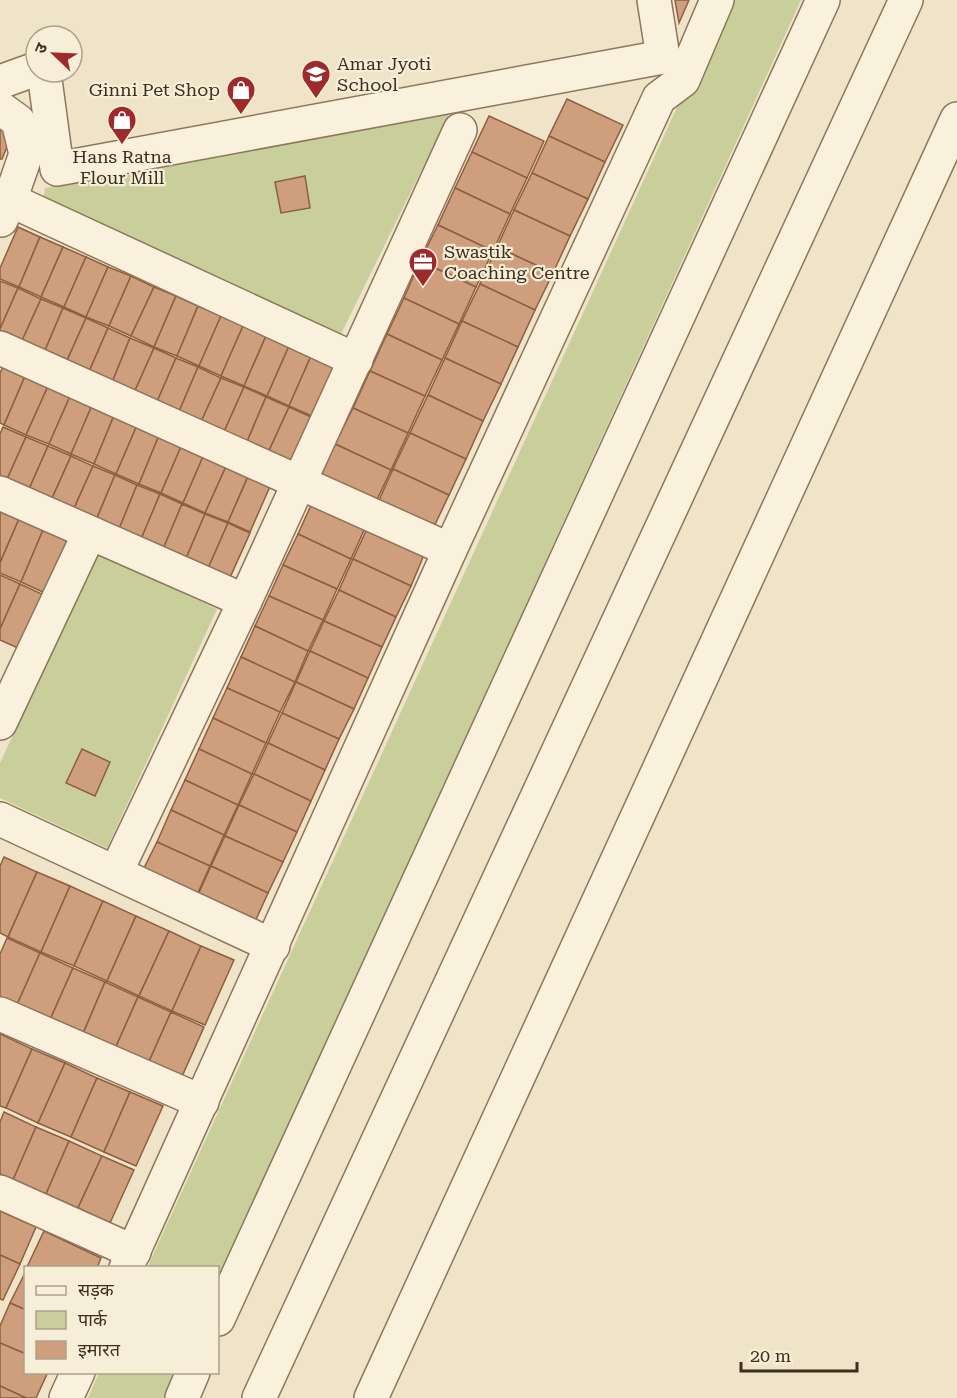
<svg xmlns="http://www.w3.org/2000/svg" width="957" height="1398" font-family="'Roboto Serif','Noto Sans Devanagari',serif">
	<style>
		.green { fill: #c9cf9b }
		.building { fill: #cf9f7d; stroke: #8d5f41; stroke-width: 1.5 }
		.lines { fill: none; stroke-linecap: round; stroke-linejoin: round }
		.minor-casing { stroke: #8d765c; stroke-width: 36 }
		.tertiary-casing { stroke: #8d765c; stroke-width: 36 }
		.minor { stroke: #faf1dc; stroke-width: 33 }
		.tertiary { stroke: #faf1dc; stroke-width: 33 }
		.labels { text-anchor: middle; stroke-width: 4.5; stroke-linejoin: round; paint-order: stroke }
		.poi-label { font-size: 18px; fill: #3d2e20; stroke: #f7eed8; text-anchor: start }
	</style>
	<rect width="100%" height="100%" fill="#f0e4c8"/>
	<g class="green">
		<path d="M726,0H801L218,1281V1268H147Z"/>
		<path d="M449,114L340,336L42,207L45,188Z"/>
		<path d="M97,554L217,609L107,848L0,798V763Z"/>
		<path d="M99,1373H176L164,1398H88Z"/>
	</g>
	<g class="building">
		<path d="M675,0H689L679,23Z"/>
		<path d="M567,99L623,125L605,162L549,136Z"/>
		<path d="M489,116L544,141L527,178L472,152Z"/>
		<path d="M0,127L13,132L2,159H0Z"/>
		<path d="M549,136L605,162L588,199L532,173Z"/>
		<path d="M472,152L527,178L510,214L455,188Z"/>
		<path d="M532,173L588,199L570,236L514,210Z"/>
		<path d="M305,176L310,208L281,213L275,182Z"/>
		<path d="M455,188L510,214L493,251L438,225Z"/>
		<path d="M514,210L570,236L553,273L497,247Z"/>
		<path d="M438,225L493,251L476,287L420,261Z"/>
		<path d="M18,227L40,237L19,287L0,279V268Z"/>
		<path d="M40,237L63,247L41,297L19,287Z"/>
		<path d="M63,247L86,257L64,307L41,297Z"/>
		<path d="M497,247L553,273L535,310L480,284Z"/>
		<path d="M86,257L108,267L86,317L64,307Z"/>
		<path d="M420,261L476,287L459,324L404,298Z"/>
		<path d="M108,267L131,276L109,326L86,317Z"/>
		<path d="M131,276L154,287L131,336L109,326Z"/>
		<path d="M0,281L18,288L0,329Z"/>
		<path d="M480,284L535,310L518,347L462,321Z"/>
		<path d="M154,287L176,296L154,347L131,336Z"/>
		<path d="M18,288L41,299L20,345L0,336V329Z"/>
		<path d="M176,296L198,306L177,356L154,347Z"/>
		<path d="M404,298L459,324L442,360L387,334Z"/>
		<path d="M41,299L63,308L43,355L20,345Z"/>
		<path d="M198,306L221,316L199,366L177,356Z"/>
		<path d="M63,308L86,318L65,365L43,355Z"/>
		<path d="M221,316L243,326L221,376L199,366Z"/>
		<path d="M86,318L108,328L88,374L65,365Z"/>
		<path d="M462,321L518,347L501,384L445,358Z"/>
		<path d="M243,326L266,336L244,386L221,376Z"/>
		<path d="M108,328L130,338L111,385L88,374Z"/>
		<path d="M387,334L442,360L425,396L370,371Z"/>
		<path d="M266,336L289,346L267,396L244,386Z"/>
		<path d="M130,338L154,348L133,395L111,385Z"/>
		<path d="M289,346L311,356L289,406L267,396Z"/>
		<path d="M154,348L176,358L156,404L133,395Z"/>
		<path d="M311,356L334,366L312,416L289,406Z"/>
		<path d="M176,358L198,367L178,414L156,404Z"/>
		<path d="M445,358L501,384L483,421L428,395Z"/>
		<path d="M4,365L26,374L4,425L0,423V373Z"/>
		<path d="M198,367L221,378L200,424L178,414Z"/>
		<path d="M370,371L425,396L408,433L353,408Z"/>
		<path d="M26,374L49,384L26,435L4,425Z"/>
		<path d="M221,378L244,387L223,434L200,424Z"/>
		<path d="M49,384L71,394L49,444L26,435Z"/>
		<path d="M244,387L266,397L246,444L223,434Z"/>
		<path d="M71,394L93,403L71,454L49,444Z"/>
		<path d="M428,395L483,421L466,459L410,433Z"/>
		<path d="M266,397L289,407L268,453L246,444Z"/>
		<path d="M93,403L115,413L94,464L71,454Z"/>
		<path d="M289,407L311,417L291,464L268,453Z"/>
		<path d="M353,408L408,433L391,470L335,444Z"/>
		<path d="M115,413L138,423L116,474L94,464Z"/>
		<path d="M138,423L160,433L139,484L116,474Z"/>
		<path d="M3,427L26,437L4,486L0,485V434Z"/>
		<path d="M160,433L183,442L161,493L139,484Z"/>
		<path d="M410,433L466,459L449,495L393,469Z"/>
		<path d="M26,437L48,446L26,496L4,486Z"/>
		<path d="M183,442L205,452L183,503L161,493Z"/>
		<path d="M335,444L391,470L374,506L319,480Z"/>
		<path d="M48,446L71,456L49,505L26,496Z"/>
		<path d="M205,452L228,462L205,513L183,503Z"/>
		<path d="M71,456L93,466L71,515L49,505Z"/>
		<path d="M228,462L250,472L228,522L205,513Z"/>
		<path d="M93,466L115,475L94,525L71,515Z"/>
		<path d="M393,469L449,495L431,533L376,507Z"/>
		<path d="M250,472L272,482L250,532L228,522Z"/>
		<path d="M115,475L137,485L117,534L94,525Z"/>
		<path d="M137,485L160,494L139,544L117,534Z"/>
		<path d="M160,494L182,504L161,554L139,544Z"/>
		<path d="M0,503L22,512L0,563Z"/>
		<path d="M312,503L365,528L351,559L298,534Z"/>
		<path d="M182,504L205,514L184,563L161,554Z"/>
		<path d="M22,512L46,523L21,582L0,573V563Z"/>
		<path d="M205,514L228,523L206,573L184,563Z"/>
		<path d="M46,523L70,534L45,593L21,582Z"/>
		<path d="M228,523L250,533L228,582L206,573Z"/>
		<path d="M367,529L424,555L411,586L353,559Z"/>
		<path d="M298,534L351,559L337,589L283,565Z"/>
		<path d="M353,559L411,586L396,617L339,590Z"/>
		<path d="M283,565L337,589L323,620L269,596Z"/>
		<path d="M0,575L20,584L0,629Z"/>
		<path d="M20,584L44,595L20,649L0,640V629Z"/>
		<path d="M339,590L396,617L382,647L324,621Z"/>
		<path d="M269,596L323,620L308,651L255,626Z"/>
		<path d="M324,621L382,647L368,678L310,651Z"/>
		<path d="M255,626L308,651L295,682L241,657Z"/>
		<path d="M310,651L368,678L354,709L296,682Z"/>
		<path d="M241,657L295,682L280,712L227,688Z"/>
		<path d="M296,682L354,709L339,739L282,713Z"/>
		<path d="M227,688L280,712L266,743L213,718Z"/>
		<path d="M282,713L339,739L325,770L268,743Z"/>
		<path d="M213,718L266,743L252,774L199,749Z"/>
		<path d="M268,743L325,770L311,801L254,774Z"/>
		<path d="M82,749L110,762L95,796L66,783Z"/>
		<path d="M199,749L252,774L238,805L185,780Z"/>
		<path d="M254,774L311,801L297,832L239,805Z"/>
		<path d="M185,780L238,805L224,835L171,810Z"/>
		<path d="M239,805L297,832L283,862L225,836Z"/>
		<path d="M171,810L224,835L210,866L157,842Z"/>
		<path d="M225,836L283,862L268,893L211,866Z"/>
		<path d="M157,842L210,866L196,897L142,872Z"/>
		<path d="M4,857L37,872L8,937L0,933V866Z"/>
		<path d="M211,866L268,893L254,924L197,897Z"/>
		<path d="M37,872L70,886L41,952L8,937Z"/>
		<path d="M70,886L103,901L74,966L41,952Z"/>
		<path d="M103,901L136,916L107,981L74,966Z"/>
		<path d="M136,916L169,931L139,996L107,981Z"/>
		<path d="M169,931L201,946L172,1011L139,996Z"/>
		<path d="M7,938L40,953L16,1007L0,1000V954Z"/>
		<path d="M201,946L234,960L205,1025L172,1011Z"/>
		<path d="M40,953L73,968L49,1022L16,1007Z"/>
		<path d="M73,968L105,982L82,1036L49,1022Z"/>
		<path d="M105,982L138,997L114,1051L82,1036Z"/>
		<path d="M138,997L171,1012L147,1066L114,1051Z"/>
		<path d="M171,1012L204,1027L180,1081L147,1066Z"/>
		<path d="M0,1034L32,1049L6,1108L0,1106Z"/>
		<path d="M32,1049L65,1063L38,1123L6,1108Z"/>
		<path d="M65,1063L97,1078L71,1137L38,1123Z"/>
		<path d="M97,1078L130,1092L104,1152L71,1137Z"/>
		<path d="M130,1092L163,1106L136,1166L104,1152Z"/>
		<path d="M4,1112L36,1127L13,1180L0,1174V1122Z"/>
		<path d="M36,1127L69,1141L46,1194L13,1180Z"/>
		<path d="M69,1141L102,1156L78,1208L46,1194Z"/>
		<path d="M102,1156L134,1170L110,1223L78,1208Z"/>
		<path d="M0,1211L36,1227L20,1264L0,1255Z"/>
		<path d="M44,1231L101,1258L97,1268L27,1267Z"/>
		<path d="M0,1255L20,1264L3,1300L0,1299Z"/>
		<path d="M26,1271V1310L10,1303Z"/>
		<path d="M10,1303L26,1310V1354L0,1343V1326Z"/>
		<path d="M0,1343L26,1354V1372H48L36,1398H26L0,1386Z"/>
		<path d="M0,1386L26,1398H0Z"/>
	</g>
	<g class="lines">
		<g class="minor-casing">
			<g id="minor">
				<path d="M44,72L57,169L663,57L654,0"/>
				<path d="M0,82L36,69"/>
				<path d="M0,108L18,121L26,154L10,200L1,220"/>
				<path d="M10,200L356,360"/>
				<path d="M0,348L450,550"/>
				<path d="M0,493L245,601"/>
				<path d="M0,723L89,534"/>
				<path d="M0,819L273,946"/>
				<path d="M116,872L245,601L460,130"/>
				<path d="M0,1014L202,1102"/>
				<path d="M0,1192L134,1252"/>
				<path d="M126,1268L450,550L659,98L683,80L717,0"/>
				<path d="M66,1398L78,1372"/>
				<path d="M371,1398L957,119"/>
			</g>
		</g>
		<g class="tertiary-casing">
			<g id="tertiary">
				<path d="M218,1319L823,0"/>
				<path d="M182,1398L193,1372"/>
				<path d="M259,1398L906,0"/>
			</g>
		</g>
		<use href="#minor" class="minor"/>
		<use href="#tertiary" class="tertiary"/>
	</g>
	<defs>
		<g id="school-pin" transform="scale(1.5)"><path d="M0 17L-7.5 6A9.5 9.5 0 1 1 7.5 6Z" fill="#9e2a2b" stroke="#f7eed8"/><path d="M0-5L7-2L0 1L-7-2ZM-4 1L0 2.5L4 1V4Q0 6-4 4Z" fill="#fff"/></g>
		<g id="shop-pin" transform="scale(1.5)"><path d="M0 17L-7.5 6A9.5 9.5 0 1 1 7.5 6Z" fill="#9e2a2b" stroke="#f7eed8"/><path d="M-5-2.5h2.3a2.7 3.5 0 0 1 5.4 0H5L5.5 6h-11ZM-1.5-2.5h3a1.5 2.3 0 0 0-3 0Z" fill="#fff"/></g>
		<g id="office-pin" transform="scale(1.5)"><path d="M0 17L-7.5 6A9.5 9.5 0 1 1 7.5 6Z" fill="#9e2a2b" stroke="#f7eed8"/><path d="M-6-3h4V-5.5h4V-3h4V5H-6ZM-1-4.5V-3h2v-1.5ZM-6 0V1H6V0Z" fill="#fff"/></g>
	</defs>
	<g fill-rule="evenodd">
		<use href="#school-pin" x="316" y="74"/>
		<use href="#shop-pin" x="241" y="90"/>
		<use href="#shop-pin" x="122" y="120"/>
		<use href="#office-pin" x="423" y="262"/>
	</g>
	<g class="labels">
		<g class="poi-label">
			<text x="337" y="70">Amar Jyoti<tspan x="337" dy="21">School</tspan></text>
			<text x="220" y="96" text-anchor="end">Ginni Pet Shop</text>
			<text x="122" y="163" text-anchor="middle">Hans Ratna<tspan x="122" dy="21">Flour Mill</tspan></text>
			<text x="444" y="258">Swastik<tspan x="444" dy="21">Coaching Centre</tspan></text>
		</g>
	</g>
	<rect x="24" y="1266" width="195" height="108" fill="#f7eed8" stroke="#ada18e" stroke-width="1.5"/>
	<rect x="36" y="1286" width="30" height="9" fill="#faf1dc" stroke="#ada18e" stroke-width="1.5"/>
	<text x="78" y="1296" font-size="18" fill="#3d2e20">सड़क</text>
	<rect x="36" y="1311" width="30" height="18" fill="#c9cf9b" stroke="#ada18e" stroke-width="1.5"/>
	<text x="78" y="1326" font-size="18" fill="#3d2e20">पार्क</text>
	<rect x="36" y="1341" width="30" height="18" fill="#cf9f7d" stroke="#ada18e" stroke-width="1.5"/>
	<text x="78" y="1356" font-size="18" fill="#3d2e20">इमारत</text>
	<g transform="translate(54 54) rotate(293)"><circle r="28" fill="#f7eed8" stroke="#ada18e" stroke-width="1.5"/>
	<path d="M0-4.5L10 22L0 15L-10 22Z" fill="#9e2a2b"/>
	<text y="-9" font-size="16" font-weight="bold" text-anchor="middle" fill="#3d2e20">उ</text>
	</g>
	<path d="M741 1362v9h116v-9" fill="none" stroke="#3d2e20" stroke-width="3"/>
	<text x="750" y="1362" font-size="18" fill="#3d2e20" stroke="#f7eed8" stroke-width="4.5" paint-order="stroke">20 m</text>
</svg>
